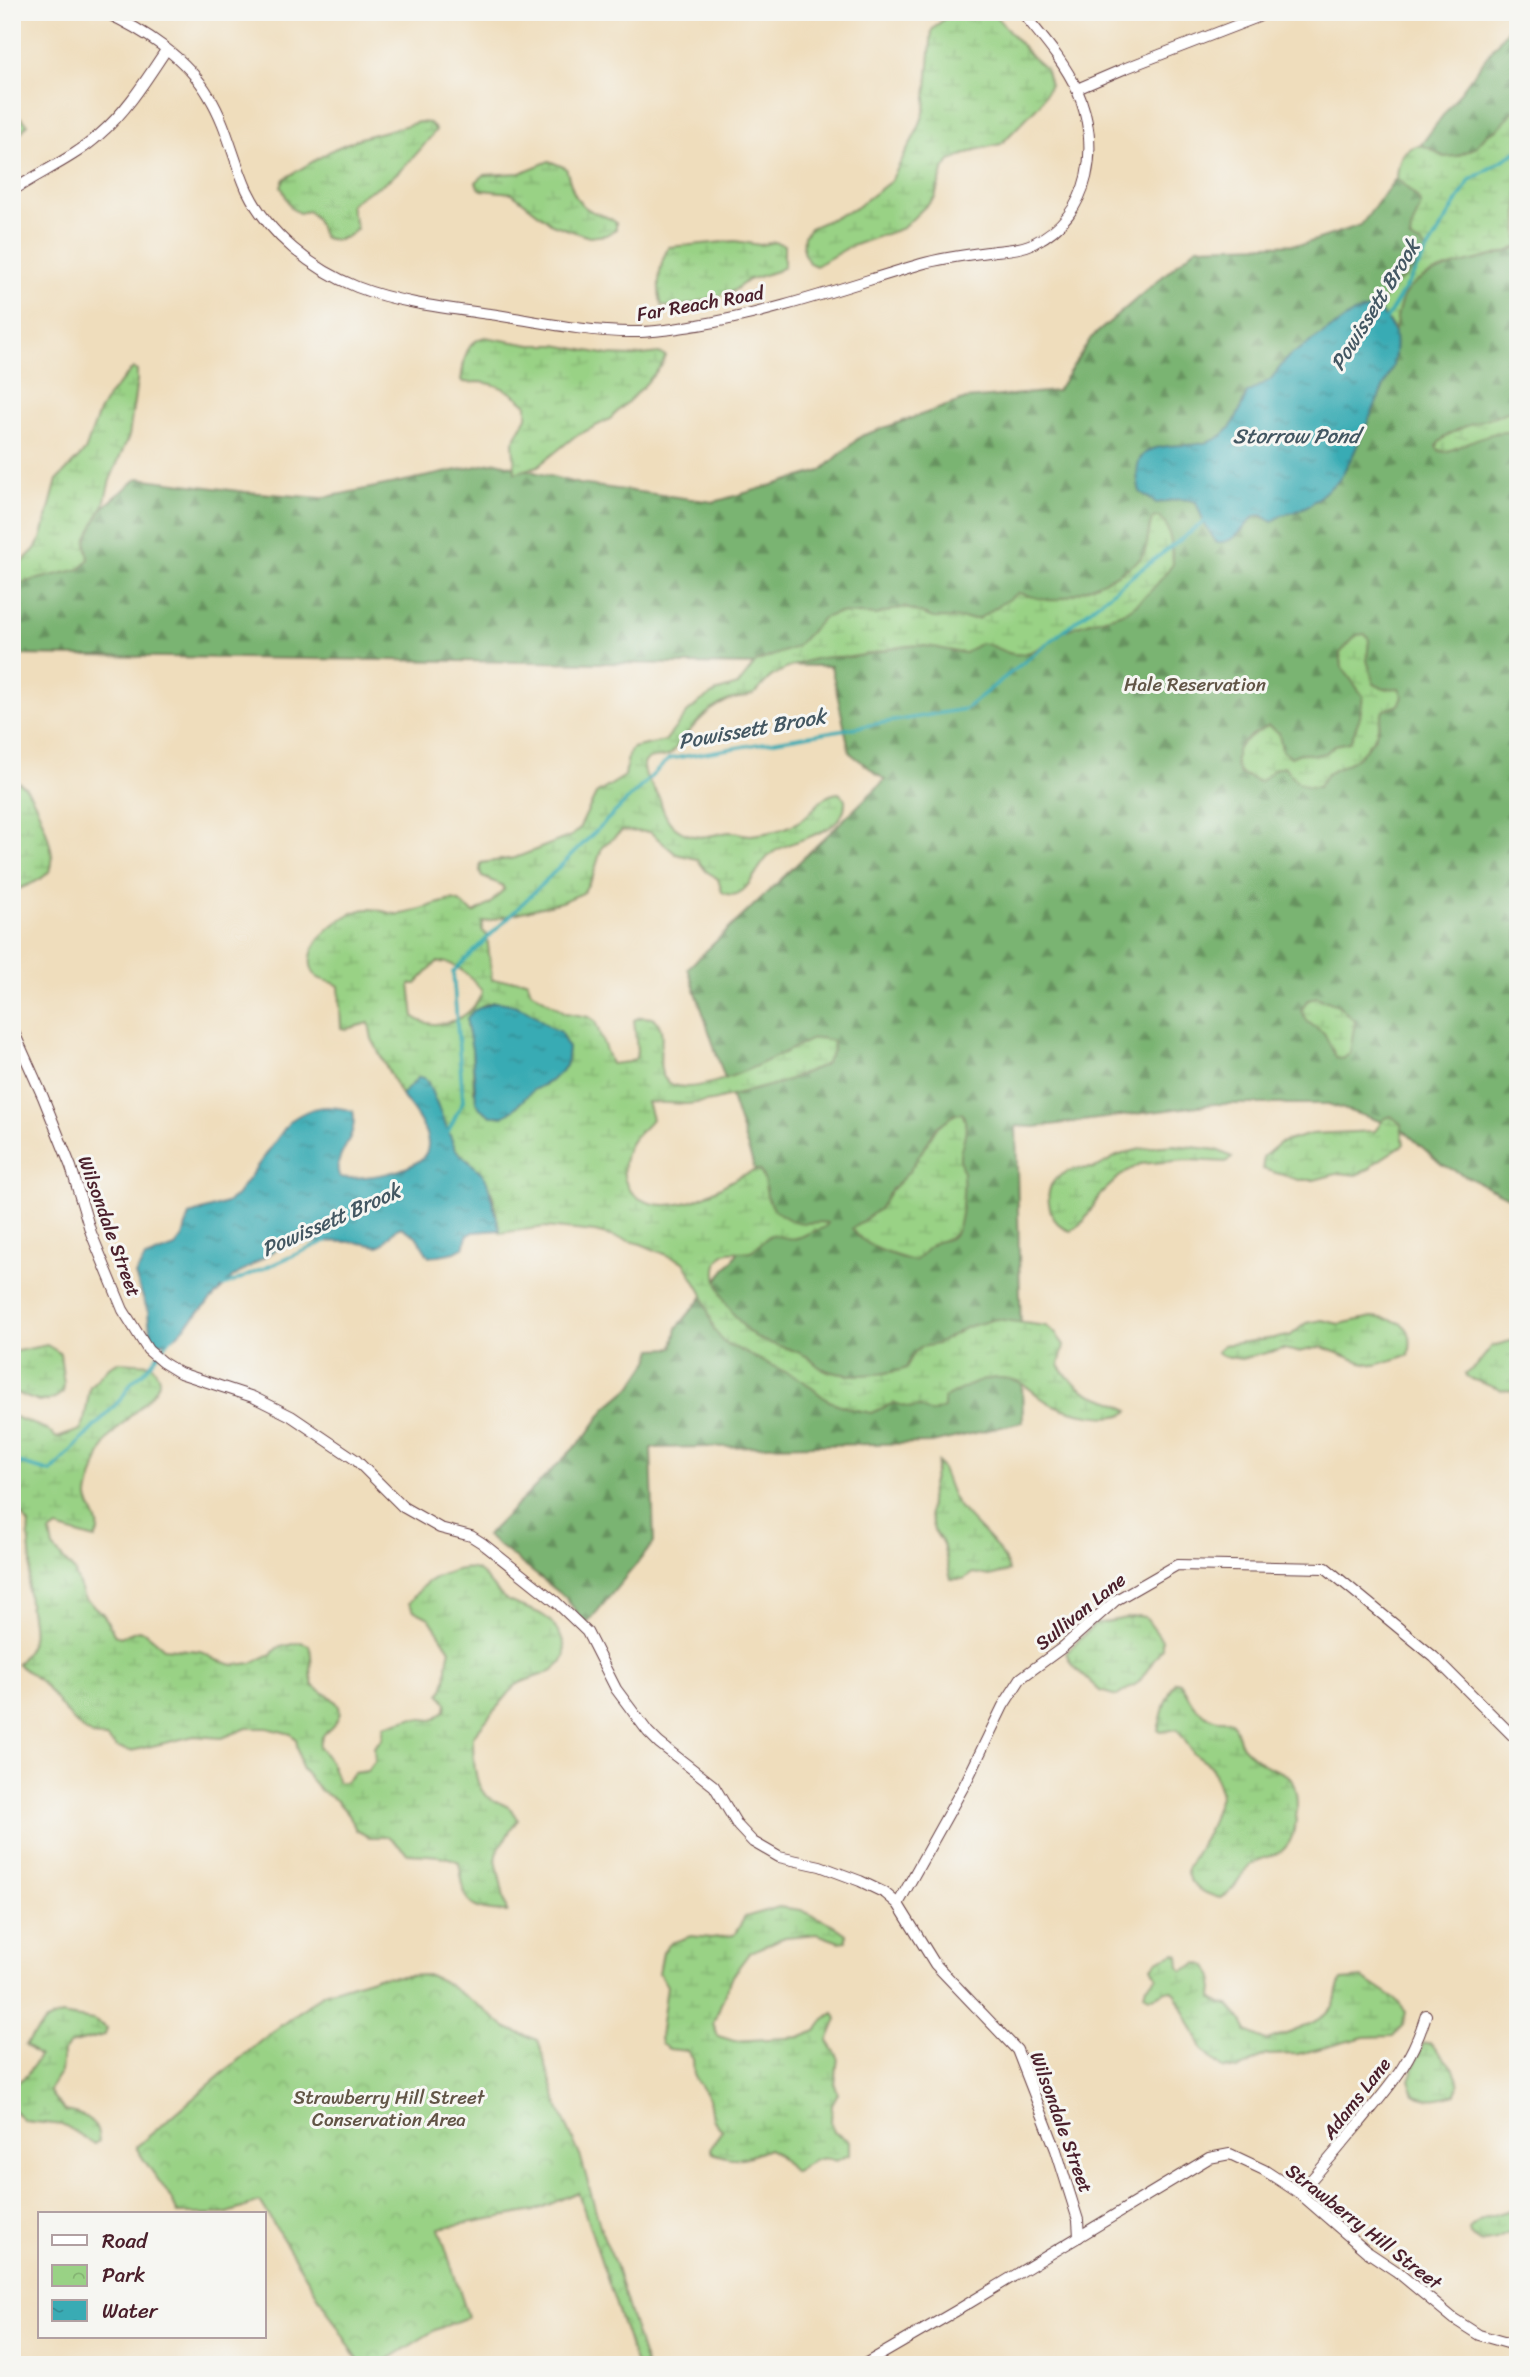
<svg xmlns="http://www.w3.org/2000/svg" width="1530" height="2377" font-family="Sriracha,sans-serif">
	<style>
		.forest { fill: url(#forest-firs); stroke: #626a4e; stroke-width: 2 }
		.wetland { fill: url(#wetland-marsh); stroke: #727858; stroke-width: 2; fill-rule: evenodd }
		.park { fill: url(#park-crowns); stroke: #727858; stroke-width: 2 }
		.pitch { fill: #99d285; stroke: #727858; stroke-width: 2 }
		.water { fill: url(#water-ripples); stroke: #426570; stroke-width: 2 }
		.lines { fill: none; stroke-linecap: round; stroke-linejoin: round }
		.stream { stroke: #39abb4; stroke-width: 3.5 }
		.minor-casing { stroke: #633c41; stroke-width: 12 }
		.minor { stroke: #fff; stroke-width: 10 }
		.labels { text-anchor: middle; stroke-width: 6; stroke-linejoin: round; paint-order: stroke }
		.street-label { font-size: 19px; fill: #4a1f2b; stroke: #f6f6f2 }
		.park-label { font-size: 19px; fill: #625546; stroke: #f6f6f2 }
		.water-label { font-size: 21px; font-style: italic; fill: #435762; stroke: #f6f6f2 }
	</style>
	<defs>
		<pattern id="forest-firs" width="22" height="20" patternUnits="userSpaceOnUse" patternTransform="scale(1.75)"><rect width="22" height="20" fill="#7ab472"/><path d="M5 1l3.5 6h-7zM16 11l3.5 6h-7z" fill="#66925e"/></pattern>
		<pattern id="wetland-marsh" width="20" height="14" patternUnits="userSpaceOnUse" patternTransform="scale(1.75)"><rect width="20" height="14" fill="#99d285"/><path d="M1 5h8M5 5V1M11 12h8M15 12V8" fill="none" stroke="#85b473"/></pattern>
		<pattern id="park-crowns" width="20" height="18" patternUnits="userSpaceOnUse" patternTransform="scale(1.75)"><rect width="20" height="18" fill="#99d285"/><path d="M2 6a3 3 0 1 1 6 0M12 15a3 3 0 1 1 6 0" fill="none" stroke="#85b473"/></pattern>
		<pattern id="water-ripples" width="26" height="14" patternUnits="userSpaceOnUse" patternTransform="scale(1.75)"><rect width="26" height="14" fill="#39abb4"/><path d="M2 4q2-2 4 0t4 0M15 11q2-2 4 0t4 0" fill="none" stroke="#328b93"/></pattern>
	</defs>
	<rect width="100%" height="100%" fill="#f6f6f2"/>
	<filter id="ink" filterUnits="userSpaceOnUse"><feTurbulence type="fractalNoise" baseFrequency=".0143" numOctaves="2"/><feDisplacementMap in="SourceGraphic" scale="14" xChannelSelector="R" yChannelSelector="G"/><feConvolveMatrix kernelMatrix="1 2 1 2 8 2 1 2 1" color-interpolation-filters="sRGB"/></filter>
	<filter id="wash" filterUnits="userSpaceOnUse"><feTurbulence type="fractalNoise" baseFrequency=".00686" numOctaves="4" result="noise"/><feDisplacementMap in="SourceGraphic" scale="28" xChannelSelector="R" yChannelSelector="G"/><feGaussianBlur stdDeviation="1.57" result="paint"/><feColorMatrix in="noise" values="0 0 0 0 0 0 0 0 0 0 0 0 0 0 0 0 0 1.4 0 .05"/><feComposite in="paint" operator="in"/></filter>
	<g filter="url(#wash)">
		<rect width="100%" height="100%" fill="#efddbc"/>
		<path class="forest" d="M1518,15V1202L1441,1164L1401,1128L1328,1104H1214L1035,1127L1016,1126L1023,1422L932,1443L651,1448L654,1543L586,1625L565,1597L486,1536L587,1435L607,1407L632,1386L649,1361L653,1349L673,1348L677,1328L732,1261L768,1209L688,968L885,780L850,753L831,666L12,655V584L138,478L246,492L322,498L497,462L579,484L714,502L821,471L861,436L966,399L1057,391L1091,338L1197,247L1304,244L1361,225Z"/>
		<g class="wetland">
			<path d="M951,12H990L995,15L1030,55L1045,68L1050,85L1040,104L1001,144L975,150L950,161L943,171L935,197L903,228L849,247L816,266L809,263L803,252L804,236L810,228L854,209L891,181L918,129L925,110L932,30Z"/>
			<path d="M1518,106V247C1487,263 1421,263 1403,297C1398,307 1397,319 1395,330L1377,307L1394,286L1417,266L1427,251L1422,245L1410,239L1411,230L1421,205L1417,197L1397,179C1397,164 1403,143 1423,146C1431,147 1437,154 1445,157L1457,156L1475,148L1487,134L1498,129Z"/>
			<path d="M419,122L430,123L436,130C423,147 408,165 391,178C377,189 362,193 350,205L357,229C347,239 336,243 323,237C321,228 316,216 308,211L299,213L291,208L281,186L284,179L334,149L360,138Z"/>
			<path d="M549,161L566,168C571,185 574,203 591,211C600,216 608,215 616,223V229L606,235L589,237L552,224L512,193L482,190L478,187L476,182L484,175L520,173Z"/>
			<path d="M735,241L760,245L775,242L784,245V266L777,271L748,280L732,292L677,308L662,306C656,288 659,262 669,247Z"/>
			<path d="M485,337L531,345H556L609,355L633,356L659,353L666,356L662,365L643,387L610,419L574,437L538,466L515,473L513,442L527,417V405C514,393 498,383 479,382C472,382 468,384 461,381C464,362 464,342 485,337Z"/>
			<path d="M133,368L137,371V381L129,436L110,480L104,504L87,538L86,545L89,559L80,569L21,583L13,582L12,578L20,564L34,550L41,539L57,480L85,451L99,412L109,395Z"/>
			<path d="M1518,405V434C1496,426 1467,444 1446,452L1440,451L1436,447C1444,429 1493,418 1512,410Z"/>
			<path d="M1160,517C1171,527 1172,550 1173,564C1161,580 1141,605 1122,613C1105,619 1086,622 1069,629C1052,636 1041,652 1021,654C1005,656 995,644 980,643L965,653C946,650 927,644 907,646C888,648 869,656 850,657C845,658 839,656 834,657C813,657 792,665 774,675C766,679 762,688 755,693C746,699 734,697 725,702C702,712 687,734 672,753C665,762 644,752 643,768C643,775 656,790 660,800C665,819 673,832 694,836C706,839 718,833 730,832C737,832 744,835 751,835C767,834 788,829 801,820C815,811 821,794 839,793L845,799C848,835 794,837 772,853C755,865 747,906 722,892L718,879L706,871L697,859L676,854L650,832L622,831L602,847L593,876L583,893L561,902L483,922L482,931L487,935L492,980H527L531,991L560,1009L566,1013L589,1017L595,1021L611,1064L629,1062L636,1058L637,1051L634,1020L641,1017L654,1018C669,1032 657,1052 661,1070C671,1118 787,1050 812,1039L820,1038L833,1041V1051L824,1065L780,1083L712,1101L687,1104L647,1102L652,1119C645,1129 633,1135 628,1148C609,1199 655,1214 695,1200C718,1192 735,1174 759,1170C765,1177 765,1187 767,1196C771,1212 790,1223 806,1223C815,1223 820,1221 828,1223C823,1231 817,1229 809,1233C789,1243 791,1237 771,1235C763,1239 758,1249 750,1251C739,1254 728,1247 720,1258C704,1280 739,1328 759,1339C773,1346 790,1347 804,1355C811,1358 815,1365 821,1368C842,1379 879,1375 901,1370L906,1368L914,1353L921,1347L937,1344L967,1327L996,1319L1046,1326L1056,1334L1064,1345L1059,1365C1065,1376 1081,1390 1093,1395C1106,1400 1118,1402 1129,1411C1115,1423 1072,1413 1056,1406C1033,1398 1029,1378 999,1378C979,1378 961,1390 944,1398V1408L931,1413L921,1407L911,1408L894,1403L871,1413L848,1408L827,1400L802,1380L723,1342L714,1329L702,1293L684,1262L641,1244L595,1232L545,1227L500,1233L493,1196L482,1173L456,1150L419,1077L401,1095L372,1039L369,1023L346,1029L341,1028L339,986C332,980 320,982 315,975C296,947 344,910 368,909C379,908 389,915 400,914C418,912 434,903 452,900L459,902L474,913L490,904L504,889L502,885L482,877L480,871L481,863L515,858L571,836L579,829L596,794L625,776L628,755L632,748L665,741L687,713L701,701L718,691L738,685L756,662L796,647L823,618L838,613L876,615L904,607L933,618L978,619L1018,593C1029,595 1045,602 1055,600C1073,596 1134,570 1143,555C1150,544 1146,531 1153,518ZM437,962C458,961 470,977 482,991C475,1018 437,1034 414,1017L410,984H416ZM493,1002C512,1002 536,1015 549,1029L551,1081L533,1090L514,1109L474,1091L472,1049L467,1026L483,1005Z"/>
			<path d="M1365,634L1369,640L1367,660L1374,684L1384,689L1399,688L1403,697L1399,705L1383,711L1375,737L1358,758L1327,774L1318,787C1300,788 1294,779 1284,766L1274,769L1260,782L1239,773C1227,747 1248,737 1268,726L1279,733L1282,751L1291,757L1300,753L1316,755L1326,753L1335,745L1350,742L1360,717L1363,696L1342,667L1340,653L1357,635Z"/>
			<path d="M12,779C17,782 23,784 26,788C36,801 59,855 50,870C43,881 24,886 12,892Z"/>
			<path d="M1316,997L1338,1005L1355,1021L1350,1053L1343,1059L1336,1057L1324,1033L1308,1022L1301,1010L1307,1001Z"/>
			<path d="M962,1113C970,1128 963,1138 960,1154C959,1161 963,1169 963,1176C964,1188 962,1226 954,1235C948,1241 941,1240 934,1243C927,1247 922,1257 914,1261C892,1255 866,1248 852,1229L879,1209L892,1189L908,1173L938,1126L956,1114Z"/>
			<path d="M1391,1116L1401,1124L1404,1144L1372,1165L1371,1168L1356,1175L1340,1173L1314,1180H1299L1263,1169V1157L1280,1143L1311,1134L1375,1131L1384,1119Z"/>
			<path d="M1175,1145L1217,1150L1232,1157L1227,1162L1188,1160L1140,1164L1119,1177L1100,1195L1084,1221L1071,1231C1060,1228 1052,1219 1050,1208C1045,1190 1052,1177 1071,1170C1079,1167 1089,1170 1097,1167C1104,1164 1110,1159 1117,1156C1135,1149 1155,1146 1175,1145Z"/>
			<path d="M1373,1317C1400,1320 1416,1324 1409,1355L1376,1365L1361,1362L1322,1347L1298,1352L1283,1349L1241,1359L1223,1356L1217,1352L1223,1345L1290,1336L1306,1323L1322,1320L1339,1324Z"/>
			<path d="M1518,1339V1391L1501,1390L1466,1377L1465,1374L1477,1365L1492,1346Z"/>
			<path d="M47,1345L60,1353L64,1385L63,1392C44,1409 32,1399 12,1391V1352Z"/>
			<path d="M118,1362L152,1364C154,1368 158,1374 159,1379C161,1394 115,1426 107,1441C101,1451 88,1486 88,1498C90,1513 105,1523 95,1539L57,1528L50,1533L53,1548L74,1571L84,1598L103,1614L115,1635L120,1637L138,1630L145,1632L164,1648L200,1651L216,1660L234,1665L252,1663L271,1654L277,1648L301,1642L309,1645C314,1659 309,1672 313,1686C327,1695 350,1704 335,1723C327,1734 324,1729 319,1746L330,1761L338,1782H345L354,1773L367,1771L375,1761L374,1747L382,1739L384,1726L411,1718L433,1720L446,1710L447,1704L440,1694C451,1676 444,1668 450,1650L429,1618L413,1610L409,1603C413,1598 418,1591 423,1586C432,1577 465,1563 478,1571C488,1577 494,1591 504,1598C516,1607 532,1608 544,1616C554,1622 569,1645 564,1657C556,1677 530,1675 515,1686L473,1736C473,1751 473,1786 487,1796C501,1806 509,1802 518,1819L499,1848L496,1859L507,1912C462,1911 466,1901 459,1862C443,1854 425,1855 408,1854L389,1837H369L356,1830L349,1815L336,1800L321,1791L301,1768L296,1739L291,1734L267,1728H247L222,1738L194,1736L131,1751L117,1748L106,1738C79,1739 61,1703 44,1685C36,1677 26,1671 17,1664C43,1634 29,1625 28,1591C27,1582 31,1572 31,1563C30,1549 27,1538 29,1524L12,1503V1416L46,1429L57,1438L80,1430L84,1422L90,1386L110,1366Z"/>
			<path d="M938,1462C946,1474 948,1490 956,1502C971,1525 1002,1544 1009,1571L989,1576L973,1573L963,1579H951L943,1544L934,1530L929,1514L931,1489Z"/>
			<path d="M1137,1616L1145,1617L1162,1640V1648L1139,1682L1117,1696L1100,1691L1072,1665L1066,1653L1095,1624Z"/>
			<path d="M1175,1682L1180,1683C1192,1700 1191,1708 1212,1718C1218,1722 1226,1718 1232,1723C1238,1730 1237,1741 1243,1747C1249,1753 1257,1760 1264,1764C1271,1769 1282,1771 1288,1776C1302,1789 1298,1834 1286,1847C1278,1856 1266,1856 1257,1861C1239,1868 1239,1892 1220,1898C1206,1894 1186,1886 1187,1869L1209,1829L1221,1793L1211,1766L1194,1754L1177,1729L1161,1732L1158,1730L1165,1703Z"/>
			<path d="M779,1907L801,1910L832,1924L846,1934V1941L839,1942L817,1934L785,1937L750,1952L732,1976L713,2024L718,2036L734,2041L802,2037L816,2031L824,2019L834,2013L837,2019L828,2041L838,2057L835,2085L838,2094L832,2105L831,2122L834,2132L849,2141V2155L836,2161C819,2154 809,2163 794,2172C783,2163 781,2154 768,2149C744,2159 738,2162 713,2153L711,2148L722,2130L712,2119L709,2099L694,2077L693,2059L687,2051L669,2049L661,2044L660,2037L667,1986L659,1973L663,1952L671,1943L691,1936L711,1938L734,1935L745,1917Z"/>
			<path d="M1175,1953L1179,1955L1180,1967L1183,1971L1197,1963L1207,1966L1214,1977L1212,1998L1221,2004L1229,2005L1241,2019L1247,2031L1267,2041C1284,2035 1324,2022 1333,2006C1338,1997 1334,1990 1342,1980L1363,1978L1396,2000L1406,2012L1403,2025L1393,2036L1364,2037L1299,2054L1266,2055L1237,2070L1223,2068L1203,2050L1176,1994L1171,1990C1160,1991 1154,2002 1144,1994L1146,1986L1157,1977L1152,1967L1157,1961Z"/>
			<path d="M61,2015L93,2020L107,2028L105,2035L70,2044L63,2053L61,2072L49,2090C53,2099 60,2103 64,2111C83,2113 98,2120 99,2141L95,2144L64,2125L24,2121L12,2108V2081L18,2082L27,2075L39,2056L25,2045L46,2021Z"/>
			<path d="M1430,2043C1442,2057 1466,2074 1456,2094C1440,2098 1429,2102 1414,2094L1409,2080L1423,2044Z"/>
			<path d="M1518,2208V2229L1496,2239L1479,2242L1470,2235L1469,2229C1482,2216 1501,2213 1518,2208Z"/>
		</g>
		<path class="park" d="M429,1975L444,1982L482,2008L506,2028L538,2040L559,2108L581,2158L602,2233L614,2261L646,2365H636L578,2192L534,2211L439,2228L468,2317L435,2330L379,2365H361L260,2202L225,2214H178C169,2189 149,2171 136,2147L263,2039L324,1993L376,1977Z"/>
		<path class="pitch" d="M12,110L28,124L17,137L12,133Z"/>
		<g class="water">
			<path d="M1377,307C1396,331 1399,335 1393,366L1353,455L1339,480L1311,504L1295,512L1282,515L1272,522L1262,515L1255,516C1243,527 1235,544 1216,542L1204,523L1196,502C1181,496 1171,501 1156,503L1140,492C1123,426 1186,456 1218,438C1236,427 1239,411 1247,393L1270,380L1288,357L1354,313Z"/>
			<path d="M493,1002C509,1002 523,1007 536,1016C545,1023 548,1028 560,1031L568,1048L566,1066L551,1081L533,1090L514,1109L503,1116H491L480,1108L476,1102L472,1049L467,1026V1018L473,1011Z"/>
			<path d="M419,1077L424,1078L428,1083L456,1150L482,1173L487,1181L500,1230L474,1232L467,1236L464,1247L455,1252L429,1257L416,1236L401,1227L395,1230L383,1244L378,1246L354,1242L315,1241L293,1242L277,1249L232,1278L174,1338L157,1345L151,1342L148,1312L135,1275L145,1258L175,1247L183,1237L189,1215L226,1203L235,1197L290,1121C313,1105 326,1104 353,1111C360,1139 329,1158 340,1177C358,1181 416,1172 426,1153C435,1137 411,1107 401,1095Z"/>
		</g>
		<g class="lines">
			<g class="stream">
				<path d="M1384,323L1470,180L1518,151"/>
				<path d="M447,1134L463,1101L453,972L669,759L965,709L1131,577L1208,519"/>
				<path d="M224,1286L326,1241"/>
				<path d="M12,1461L51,1472L122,1398L131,1383L145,1371L173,1336"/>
			</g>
		</g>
	</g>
	<g filter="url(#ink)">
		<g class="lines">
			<g class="minor-casing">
				<g id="minor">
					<path d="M104,12C144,30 187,58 209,96C227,125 233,159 247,190C268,234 312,269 357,287C398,303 446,308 490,314C536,321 584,332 631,332C653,333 677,328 698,325C775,312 847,286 921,264C942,258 965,255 988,252C1003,250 1020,250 1034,243C1092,214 1101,145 1077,90C1064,61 1041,36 1022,12"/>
					<path d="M1077,89L1126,68L1258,17"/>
					<path d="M12,191C40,172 74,158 99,135C127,111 146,80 166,50"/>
					<path d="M12,1028L43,1097L71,1167L91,1233L123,1310L148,1350L162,1362L180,1373L253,1397L291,1416L356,1460L403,1507L440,1528L471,1536L482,1543L556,1602L587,1632L616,1689L648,1732L659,1743L714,1786L738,1826L753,1842L779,1857L820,1866L860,1881L885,1893L898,1904L935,1964L1017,2050L1056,2150L1078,2220L1079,2237"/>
					<path d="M898,1904L966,1782L1003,1706L1021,1678L1062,1648L1116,1600L1177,1565L1326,1568L1434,1657L1518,1741"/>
					<path d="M1299,2193C1320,2171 1338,2149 1357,2126C1388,2088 1411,2065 1426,2015"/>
					<path d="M863,2365L956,2311L1209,2158L1230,2154L1264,2170L1299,2193L1366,2251L1396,2271L1454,2319L1479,2335L1518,2346"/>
				</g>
			</g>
			<use href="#minor" class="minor"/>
		</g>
	</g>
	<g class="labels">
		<g class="street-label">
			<text transform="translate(700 303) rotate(-10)" y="7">Far Reach Road</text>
			<text transform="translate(110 1226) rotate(70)" y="7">Wilsondale Street</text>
			<text transform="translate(1080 1611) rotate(-39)" y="7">Sullivan Lane</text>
			<text transform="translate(1356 2098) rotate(-52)" y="7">Adams Lane</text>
			<text transform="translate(1062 2122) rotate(70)" y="7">Wilsondale Street</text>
			<text transform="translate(1364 2226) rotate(38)" y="7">Strawberry Hill Street</text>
		</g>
		<g class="park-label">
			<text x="1195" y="691">Hale Reservation</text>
			<text x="389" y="2104">Strawberry Hill Street<tspan x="389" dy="22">Conservation Area</tspan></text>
		</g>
		<g class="water-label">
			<text transform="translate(1375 305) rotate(-58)" y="7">Powissett Brook</text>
			<text x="1296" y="443">Storrow Pond</text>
			<text transform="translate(752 729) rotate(-10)" y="7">Powissett Brook</text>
			<text transform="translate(331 1220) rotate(-24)" y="7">Powissett Brook</text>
		</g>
	</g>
	<rect width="1530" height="2377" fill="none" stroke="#f6f6f2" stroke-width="42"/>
	<rect x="38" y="2212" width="228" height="126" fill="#f6f6f2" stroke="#b1a0a2" stroke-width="2"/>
	<rect x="52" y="2235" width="35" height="10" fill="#ffffff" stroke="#b1a0a2" stroke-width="2"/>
	<text x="102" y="2248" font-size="21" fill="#4a1f2b">Road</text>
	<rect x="52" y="2265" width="35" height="21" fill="url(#park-crowns)" stroke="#b1a0a2" stroke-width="2"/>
	<text x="102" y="2282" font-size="21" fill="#4a1f2b">Park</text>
	<rect x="52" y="2300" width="35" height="21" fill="url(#water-ripples)" stroke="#b1a0a2" stroke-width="2"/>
	<text x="102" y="2318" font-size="21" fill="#4a1f2b">Water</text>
</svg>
